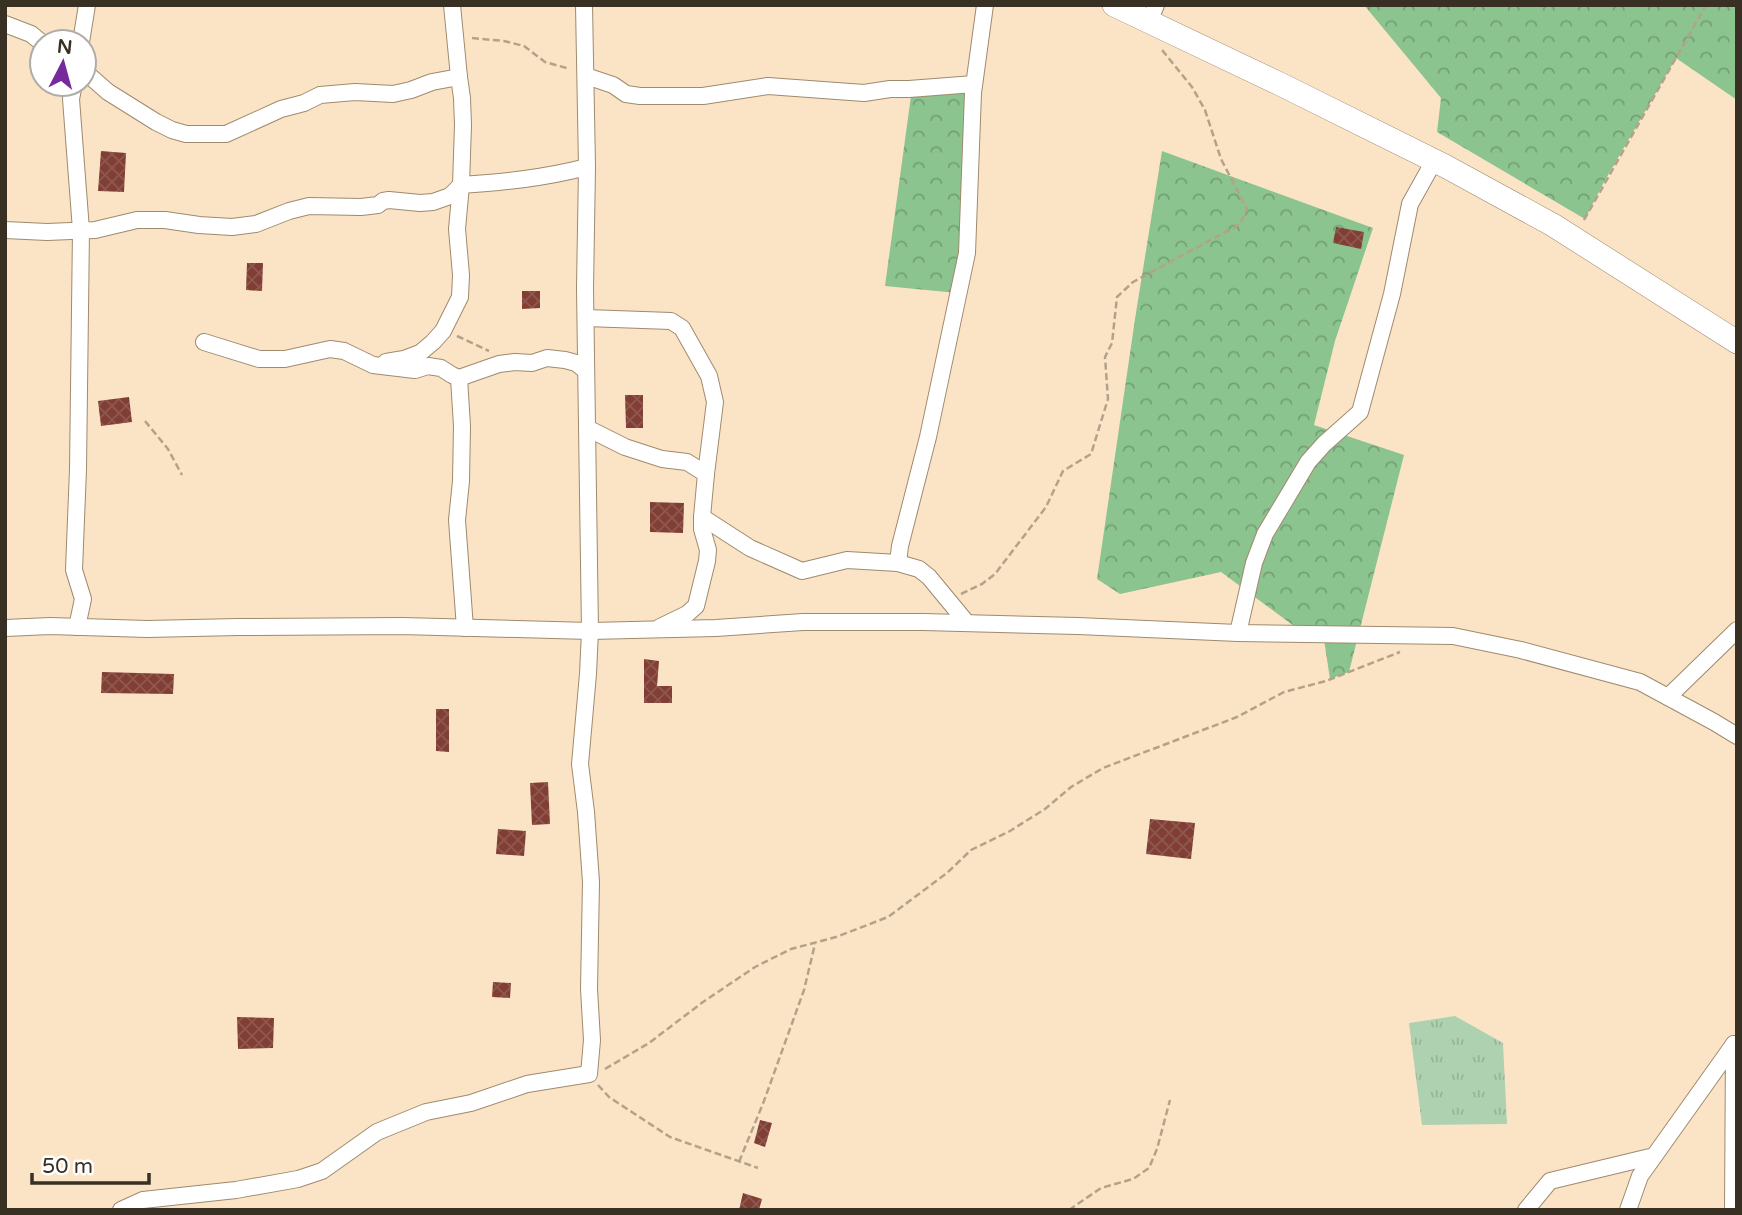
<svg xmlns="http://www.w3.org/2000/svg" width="1742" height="1215" font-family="'Varela Round',sans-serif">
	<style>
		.grass { fill: url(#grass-tufts) }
		.forest { fill: url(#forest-crowns) }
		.building { fill: url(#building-cross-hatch) }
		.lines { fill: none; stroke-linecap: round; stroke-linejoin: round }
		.street-casing { stroke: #9f8a6e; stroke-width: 18 }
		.secondary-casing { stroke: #9f8a6e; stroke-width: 24 }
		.path { stroke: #b3a28a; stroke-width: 2.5; stroke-dasharray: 7 3.5; stroke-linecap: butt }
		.street { stroke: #fff; stroke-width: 16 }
		.secondary { stroke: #fff; stroke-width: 23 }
	</style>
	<defs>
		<pattern id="grass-tufts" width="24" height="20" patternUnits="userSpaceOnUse" patternTransform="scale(1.75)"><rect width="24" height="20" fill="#aed1b0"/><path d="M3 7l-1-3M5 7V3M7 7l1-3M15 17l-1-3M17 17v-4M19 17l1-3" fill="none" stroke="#96b497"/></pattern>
		<pattern id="forest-crowns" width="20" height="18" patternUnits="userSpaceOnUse" patternTransform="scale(1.75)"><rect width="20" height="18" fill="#8bc48f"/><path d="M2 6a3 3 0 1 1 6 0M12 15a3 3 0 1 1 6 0" fill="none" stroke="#73a075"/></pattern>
		<pattern id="building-cross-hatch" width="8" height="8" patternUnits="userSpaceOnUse" patternTransform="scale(1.75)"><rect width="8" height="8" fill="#813e35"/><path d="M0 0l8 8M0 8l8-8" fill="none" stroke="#8e5850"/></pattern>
	</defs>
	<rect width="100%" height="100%" fill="#fbe4c6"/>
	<path class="grass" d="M1455,1016L1503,1043L1507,1124L1422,1125L1409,1023Z"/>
	<g class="forest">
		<path d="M1364,5H1737V100L1676,58L1604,182L1585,219L1437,132L1441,98Z"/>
		<path d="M972,93L957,293L885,286L911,96Z"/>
		<path d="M1162,151L1373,228L1335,341L1314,425L1404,455L1349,672L1330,679L1323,633L1302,632L1221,572L1120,594L1097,579L1135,319Z"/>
	</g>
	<g class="building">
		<path d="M101,151L126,153L124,192L98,191Z"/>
		<path d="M1336,227L1364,232L1361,249L1333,243Z"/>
		<path d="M247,263H263L262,291L246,290Z"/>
		<path d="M522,291H540V308L522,309Z"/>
		<path d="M625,395H643V428H626Z"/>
		<path d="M129,397L132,422L101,426L98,401Z"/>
		<path d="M650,502L684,503L683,533L650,532Z"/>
		<path d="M644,659L659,661L657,686H672V703H644Z"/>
		<path d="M102,672L174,674L173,694L101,693Z"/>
		<path d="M436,709H449V752L436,751Z"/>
		<path d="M548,782L550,824L532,825L530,783Z"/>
		<path d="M1150,819L1195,823L1191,859L1146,854Z"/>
		<path d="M498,829L526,831L524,856L496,854Z"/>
		<path d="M493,982L511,983L510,998L492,997Z"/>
		<path d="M237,1017L274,1018L273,1048L238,1049Z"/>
		<path d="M760,1120L772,1123L765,1147L754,1143Z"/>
		<path d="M743,1193L762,1199L759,1210H739Z"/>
	</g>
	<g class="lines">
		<g class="street-casing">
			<g id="street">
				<path d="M1149,22L1156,5"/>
				<path d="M5,24L31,34L42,43"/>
				<path d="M81,42L87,5"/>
				<path d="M84,71L108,92L156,122L172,130L186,134H226L281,109L304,103L320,95L355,92L393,94L411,90L432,82L459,77L452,5"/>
				<path d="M586,76L613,85L626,94L640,96H703L768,86L864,93L890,89H909L974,84"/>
				<path d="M74,84L71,99L81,230L78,469L74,570L83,599L77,627"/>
				<path d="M5,230L47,232L95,230L137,220H165L199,225L232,227L256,224L289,211L309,206L361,207L378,205L383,201L389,200L420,203L433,202L450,196L461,185C505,182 544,178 587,167"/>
				<path d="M586,318L671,321L682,328L709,376L715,402L706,474"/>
				<path d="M204,342L259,359H285L330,349L344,351L373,365L415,370L428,366L441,368L452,375L459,378L499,364L515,362L532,363L547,358L565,360L576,363L586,371"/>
				<path d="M386,362L404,359L420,353L433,342L443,331L460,297L461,275L457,229L461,185L463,125L462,98L459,77"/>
				<path d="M459,378L462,426L461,481L457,520L465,628"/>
				<path d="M587,428L625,447L662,459L687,462L706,474L702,517L750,548L802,571L847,560L898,563L900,546L928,437L967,253L973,93L985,5"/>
				<path d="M898,563L919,569L929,577L967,623"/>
				<path d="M660,627L687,614L696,606L707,561L708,550L702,529V517"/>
				<path d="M5,628L50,626L147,629L238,627L402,626L590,631L716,628L803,622H923L1078,626L1238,633L1453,636L1521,650L1640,682L1714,722L1737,736"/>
				<path d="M1238,633L1254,563L1265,534L1308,462L1324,444L1360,412L1392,294L1410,204L1434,161"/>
				<path d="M1668,697L1737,630"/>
				<path d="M121,1210L143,1200L236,1190L298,1179L322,1171L377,1132L426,1112L471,1103L527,1084L589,1074L592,1040L589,989L591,882L586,812L580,764L588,674L590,631L585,288L587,167L584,5"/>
				<path d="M1526,1210L1550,1181L1654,1156"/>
				<path d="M1628,1210L1640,1176L1734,1044"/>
				<path d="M1733,1210L1734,1044"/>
			</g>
		</g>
		<g class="secondary-casing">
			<path id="secondary" d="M1114,5L1282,85L1445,166L1553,225L1737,342"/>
		</g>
		<g class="path">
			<path d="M472,38L504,41L524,46L545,62L570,69"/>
			<path d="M1584,220L1706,5"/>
			<path d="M457,336L489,351"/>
			<path d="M145,421L168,449L182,475"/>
			<path d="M961,594L982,584L995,574L1046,507L1063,471L1091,454L1108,399L1105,357L1112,343L1117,297L1133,282L1240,224L1247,209L1221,159L1205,110L1192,87L1162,50"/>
			<path d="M605,1069L649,1043L703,1002L755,967L791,949L836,937L888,917L947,873L971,850L1010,831L1045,809L1071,787L1103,768L1237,717L1284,692L1326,681L1400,652"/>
			<path d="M598,1085L609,1097L670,1137L758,1168"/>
			<path d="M739,1162L764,1101L804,990L815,944"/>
			<path d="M1069,1210L1101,1188L1133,1179L1149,1168L1157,1149L1170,1100"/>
		</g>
		<use href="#street" class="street"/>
		<use href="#secondary" class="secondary"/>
	</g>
	<rect width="1742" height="1215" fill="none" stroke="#393024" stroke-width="14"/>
	<g transform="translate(63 63) rotate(6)"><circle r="33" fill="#ffffff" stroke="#b0aca7" stroke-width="2"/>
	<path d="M0-5L12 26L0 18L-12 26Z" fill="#762a9c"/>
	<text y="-10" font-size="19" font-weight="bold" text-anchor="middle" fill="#393024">N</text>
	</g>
	<path d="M32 1173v10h117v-10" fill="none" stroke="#393024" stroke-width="3.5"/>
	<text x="42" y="1173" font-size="21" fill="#393024" stroke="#ffffff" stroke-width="5" paint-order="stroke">50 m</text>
</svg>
